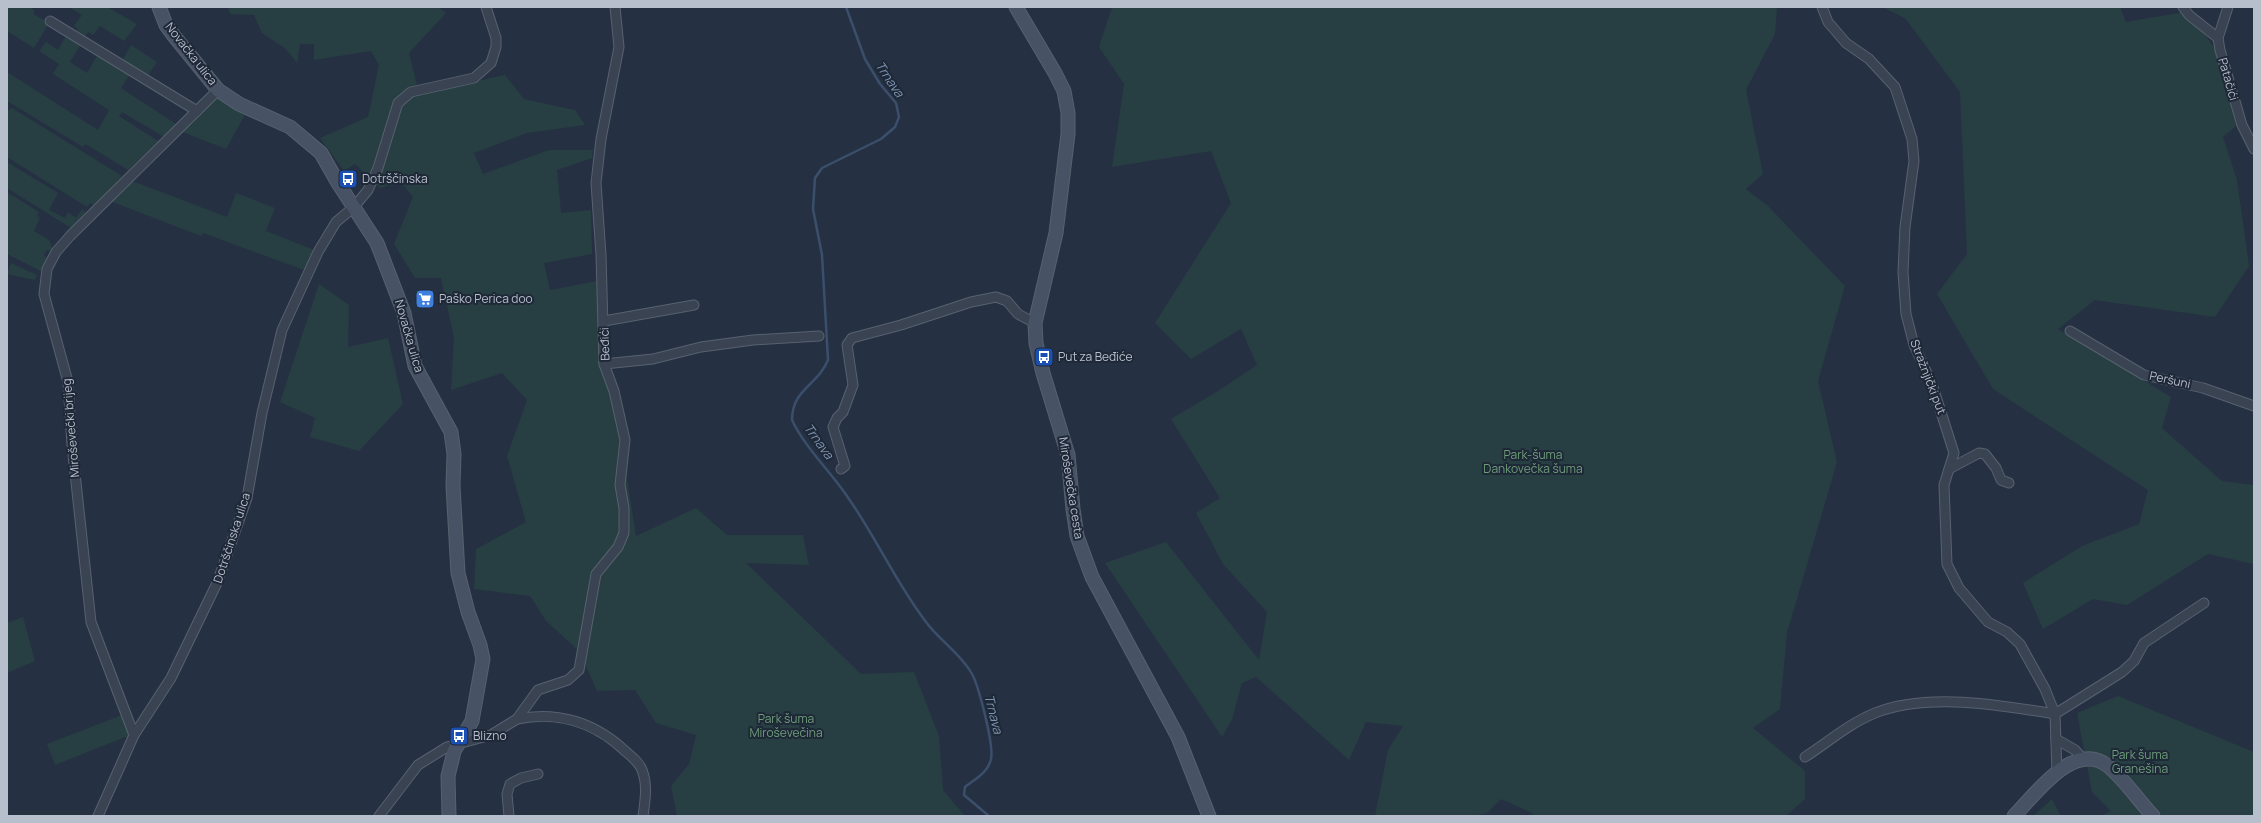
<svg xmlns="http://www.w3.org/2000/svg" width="2261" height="823" font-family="Manrope,sans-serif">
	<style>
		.green { fill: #273f43 }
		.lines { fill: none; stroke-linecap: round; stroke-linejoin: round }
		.stream { stroke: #3b4e6b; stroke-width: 2.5 }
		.street-casing { stroke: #58616f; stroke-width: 11 }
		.secondary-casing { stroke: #58616f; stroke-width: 15 }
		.street { stroke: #3a4352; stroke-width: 9 }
		.secondary { stroke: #485265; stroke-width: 13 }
		.labels { text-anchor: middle; stroke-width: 4; stroke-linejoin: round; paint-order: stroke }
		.street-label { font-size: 12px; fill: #b7becc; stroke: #1e2837 }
		.poi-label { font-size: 12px; fill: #b7becc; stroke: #1e2837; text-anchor: start }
		.park-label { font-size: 12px; fill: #6d9d79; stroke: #1e2837 }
		.water-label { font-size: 13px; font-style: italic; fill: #7d94b3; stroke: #1e2837 }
	</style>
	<rect width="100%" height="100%" fill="#253142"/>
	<g class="green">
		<path d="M7,7H29L35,11L33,14L49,23L34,48L7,31Z"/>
		<path d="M69,7H107L137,24L124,41L100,26L93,35L88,32L84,38L76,32L78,29L74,26L82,15Z"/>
		<path d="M228,7H438L446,13L409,53L419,94L505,75L524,99L575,110L585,125L527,133L474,153L483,174L549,150H593L592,158L557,170L561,213L591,210L592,254L544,263L550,290L597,281L604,367L621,441L636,536L696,508L727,535H803L809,565L746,563L861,674L914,672L939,736L943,790L965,816H677L671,786L689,764L696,735L656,723L635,690L597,691L579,651L546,621L530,596L474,589L476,549L526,522L507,456L527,400L502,373L451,390L454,338L441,278H415L394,244L413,197L401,182L380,188L355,164L344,171L320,138L368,117L379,65L371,51L314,60V44H300L297,63L286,49L262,33L254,15L230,14Z"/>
		<path d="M1112,7H1777L1775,34L1746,90L1763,174L1746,189L1768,206L1845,286L1818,381L1837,462L1787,633L1780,709L1753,728L1805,771V799L1786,816H1533L1532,813L1501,799L1487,813L1472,816H1375L1388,750L1403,726L1366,722L1349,760L1256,677L1242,683L1232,720L1222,737L1105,563L1166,542L1259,660L1267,612L1223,564L1196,513L1220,498L1171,419L1218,391L1257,365L1241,329L1191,359L1155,323L1231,203L1211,151L1112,167L1124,84L1099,47Z"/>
		<path d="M1882,7H2120L2126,22L2190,11L2225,65L2238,124L2223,137L2237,180L2249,266L2215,317L2095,300L2058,329L2171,397L2162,428L2222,481L2254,485V564L2208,554L2127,605L2093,599L2043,629L2023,583L2082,546L2139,524L2148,490L1993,389L1937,294L1967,254L1960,92L1905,18Z"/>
		<path d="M67,35L81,44L70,62L87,73L98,54L130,74L121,88L179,126L166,138L122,112L119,116L158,141L128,170L89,146L85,144L83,147L7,101V72L98,130L109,110L53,74L59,64L39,51L46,42L58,50Z"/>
		<path d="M131,45L157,62L147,77L122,61Z"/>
		<path d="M218,96L247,111L226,149L180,131Z"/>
		<path d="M12,108L122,176L117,181L120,184L95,206L90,203L87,207L7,157V111Z"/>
		<path d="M7,162L58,193L49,210L65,218L68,212L76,218L82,209L86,212L71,228L7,188Z"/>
		<path d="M132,181L227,217L236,193L275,208L266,231L314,250L304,270L203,233L201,236L110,201Z"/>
		<path d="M7,192L39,212L37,215L40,218L34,231L49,240L53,249L52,251L47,250L44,255L48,260L43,272L7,254Z"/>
		<path d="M11,263L37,275L35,280L7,274Z"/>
		<path d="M319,284L349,305L348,347L388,338L403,404L359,451L310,437L315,418L280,402Z"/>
		<path d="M23,617L35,661L7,673V623Z"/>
		<path d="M2118,696L2254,752V816H2101L2111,811L2092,792L2077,713Z"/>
		<path d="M122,715L128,730V739L125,737L55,765L47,744Z"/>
		<path d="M2052,799L2061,816H2033Z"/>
	</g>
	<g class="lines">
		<path class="stream" d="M846,7L865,59L880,84L896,103L899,117L895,127L881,139L822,168L815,178L813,209L822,255L828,360C818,385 792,389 792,420C805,448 832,473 849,499C877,539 896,583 926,622C939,640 961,654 972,674C979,687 994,745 991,759C988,773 975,779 965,787L964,795L989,816"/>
		<g class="street-casing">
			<g id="street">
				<path d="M1822,7L1828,22L1846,43L1869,59L1895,87L1912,139L1914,161L1905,227L1903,272L1906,314L1914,345L1932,384L1954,453L1944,485L1947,564L1959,588L1988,622L2007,632L2020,644L2045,689L2055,714L2057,773"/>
				<path d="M2183,7L2189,15L2218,38"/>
				<path d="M2228,7L2218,38L2220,50L2242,125L2254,149"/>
				<path d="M50,21L197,111"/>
				<path d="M604,321L694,305"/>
				<path d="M2070,331L2144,375L2203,388L2254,406"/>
				<path d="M604,364L653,359L701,347L753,340L819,336"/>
				<path d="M841,469L845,466L833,427L837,418L843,412L853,385L847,345L852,338L901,325L971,302L996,297L1007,301L1018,314L1035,323"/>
				<path d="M1949,469L1979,453L1985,454L1996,468L2001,480L2009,483"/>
				<path d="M517,719C557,711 594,722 624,750C631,756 639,762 642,770C648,785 645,801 643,816"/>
				<path d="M134,735L91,622L72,445L68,382L44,294L47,269L56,252L70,236L218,90"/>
				<path d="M2056,739L2075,750L2083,759"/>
				<path d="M1805,757C1828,742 1850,723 1875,713C1927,692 2001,705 2055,714L2122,672L2134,661L2144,643L2204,603"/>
				<path d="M98,816L134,735L171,678L217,583L247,498L262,413L282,330L318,252L336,222L354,207L368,190L378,168L398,103L411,92L474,78L491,63L496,47V38L486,7"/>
				<path d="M379,816L418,765L447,747L491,735L517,719L538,690L568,680L579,670L596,574L618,547L624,533V508L620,485L625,440L614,391L604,364L601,255L596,183L601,139L619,47L615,7"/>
				<path d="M509,816L507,794L510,784L521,778L538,774"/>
			</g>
		</g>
		<g class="secondary-casing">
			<g id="secondary">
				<path d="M159,7L166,25L174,36L218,90L239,104L290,127L321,153L338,183L377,243L404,313L415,366L451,432L454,454L453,486L458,573L468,612L480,645L483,659L472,721L454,751L452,760L448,776L449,816"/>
				<path d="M1016,7L1055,73L1064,91L1068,113V134L1056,233L1035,323L1036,343L1043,373L1068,455L1073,509L1077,536L1092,577L1178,737L1209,816"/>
				<path d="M2014,816C2035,795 2074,739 2108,766C2125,780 2138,800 2153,816"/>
			</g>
		</g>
		<use href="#street" class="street"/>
		<use href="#secondary" class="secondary"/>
	</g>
	<defs>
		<g id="bus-square" transform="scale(1)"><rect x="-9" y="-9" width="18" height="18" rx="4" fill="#1a4fb4" stroke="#1e2837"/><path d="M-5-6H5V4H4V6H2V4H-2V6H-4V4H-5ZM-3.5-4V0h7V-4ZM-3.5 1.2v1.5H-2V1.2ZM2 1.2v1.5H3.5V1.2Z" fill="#fff"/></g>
		<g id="supermarket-square" transform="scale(1)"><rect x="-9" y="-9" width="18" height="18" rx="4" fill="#3f7fe0" stroke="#1e2837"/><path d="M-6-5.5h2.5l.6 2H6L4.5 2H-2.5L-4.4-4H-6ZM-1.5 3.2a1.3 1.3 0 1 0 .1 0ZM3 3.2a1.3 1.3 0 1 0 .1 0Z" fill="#fff"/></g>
	</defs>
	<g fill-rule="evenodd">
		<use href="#bus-square" x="348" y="179"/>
		<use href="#supermarket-square" x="425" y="299"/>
		<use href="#bus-square" x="1044" y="357"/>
		<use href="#bus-square" x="459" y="736"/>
	</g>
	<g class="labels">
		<g class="street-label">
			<text transform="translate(191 54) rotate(52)" y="4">Novačka ulica</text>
			<text transform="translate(2228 79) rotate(74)" y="4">Patačići</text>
			<text transform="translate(409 336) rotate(74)" y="4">Novačka ulica</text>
			<text transform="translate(605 344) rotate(-92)" y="4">Beđići</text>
			<text transform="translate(1928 377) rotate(69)" y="4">Stražnjički put</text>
			<text transform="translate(2170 380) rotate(12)" y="4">Peršuni</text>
			<text transform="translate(71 428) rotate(-95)" y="4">Miroševečki brijeg</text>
			<text transform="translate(1071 488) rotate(81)" y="4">Miroševečka cesta</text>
			<text transform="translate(232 538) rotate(-72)" y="4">Dotrščinska ulica</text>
		</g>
		<g class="poi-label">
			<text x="362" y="183">Dotrščinska</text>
			<text x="439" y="303">Paško Perica doo</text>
			<text x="1058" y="361">Put za Beđiće</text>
			<text x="473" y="740">Blizno</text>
		</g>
		<g class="park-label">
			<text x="1533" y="459">Park-šuma<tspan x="1533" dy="14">Dankovečka šuma</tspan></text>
			<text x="786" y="723">Park šuma<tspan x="786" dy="14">Miroševečina</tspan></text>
			<text x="2140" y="759">Park šuma<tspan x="2140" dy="14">Granešina</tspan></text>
		</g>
		<g class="water-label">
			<text transform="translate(890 79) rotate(56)" y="5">Trnava</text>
			<text transform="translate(819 441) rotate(54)" y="5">Trnava</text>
			<text transform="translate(994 714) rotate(76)" y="5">Trnava</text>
		</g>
	</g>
	<rect width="2261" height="823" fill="none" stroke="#b7becc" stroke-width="16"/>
</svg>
